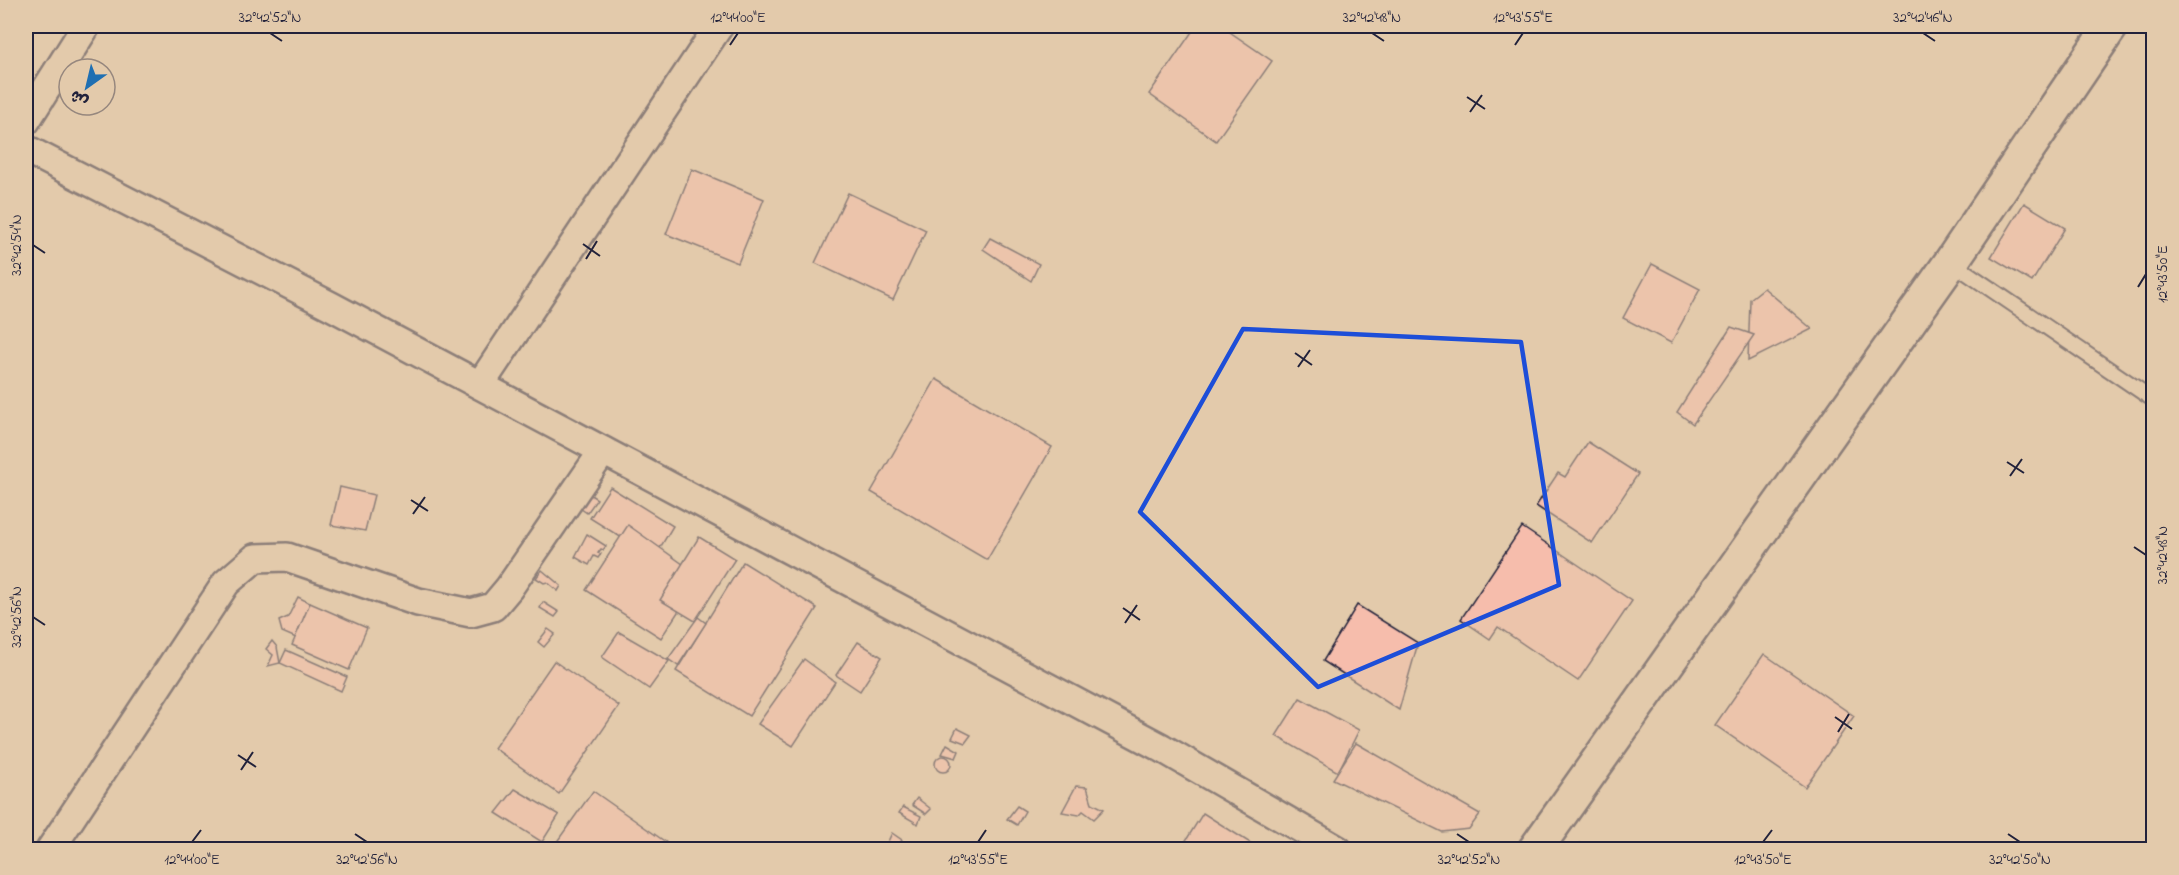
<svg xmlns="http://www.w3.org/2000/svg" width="2179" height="875" font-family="'Indie Flower','Playpen Sans Arabic',sans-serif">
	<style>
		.building { fill: #f6bdac; stroke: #22223b; stroke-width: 1.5 }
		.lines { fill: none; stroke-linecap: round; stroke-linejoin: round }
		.service-casing { stroke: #22223b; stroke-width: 18 }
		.minor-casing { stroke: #22223b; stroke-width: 32 }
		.tertiary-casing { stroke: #22223b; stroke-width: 38 }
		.service { stroke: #e3caab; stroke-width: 14 }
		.minor { stroke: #e3caab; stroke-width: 27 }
		.tertiary { stroke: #e3caab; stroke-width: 33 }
		.marked { fill: none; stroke: #1d4ed8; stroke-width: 4.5; stroke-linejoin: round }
		.ticks { fill: none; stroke: #22223b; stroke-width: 2 }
		.neatline { fill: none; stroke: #22223b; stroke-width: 2 }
		.ticks-label { font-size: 15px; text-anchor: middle; fill: #22223b }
	</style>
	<rect width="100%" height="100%" fill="#e3caab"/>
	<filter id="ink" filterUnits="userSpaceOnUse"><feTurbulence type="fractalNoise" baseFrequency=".0167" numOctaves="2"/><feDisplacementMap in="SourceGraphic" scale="12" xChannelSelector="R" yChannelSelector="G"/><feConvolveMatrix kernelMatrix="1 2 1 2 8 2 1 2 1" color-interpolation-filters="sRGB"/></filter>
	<g filter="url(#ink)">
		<g class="building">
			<path d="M1196,26H1221L1272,61L1216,141L1149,94Z"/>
			<path d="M692,169L764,199L738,263L666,234Z"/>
			<path d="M848,193L926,230L893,300L815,263Z"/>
			<path d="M2024,203L2065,228L2032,282L1991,257Z"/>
			<path d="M990,238L1039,264L1031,281L983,249Z"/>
			<path d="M1652,264L1700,289L1671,343L1623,318Z"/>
			<path d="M1764,288L1812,329L1748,361L1750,299Z"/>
			<path d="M1731,327L1754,335L1693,424L1677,412Z"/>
			<path d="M936,379L1052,447L987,560L871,492Z"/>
			<path d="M1588,442L1638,474L1592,543L1536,506L1558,473L1565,477Z"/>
			<path d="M340,487L374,495L365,531L331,525Z"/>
			<path d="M610,487L673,526L654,558L590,518Z"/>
			<path d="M580,488L597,499L587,513L574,504Z"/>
			<path d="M628,525L701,577L661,638L586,590Z"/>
			<path d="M1522,527L1632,601L1578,681L1498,627L1490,639L1461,619Z"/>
			<path d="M587,534L606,546L603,550L601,549L598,553L601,554L598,558L594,556L589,565L575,557Z"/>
			<path d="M699,537L735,559L695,621L660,600Z"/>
			<path d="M743,562L817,608L749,716L676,671Z"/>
			<path d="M542,570L561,586L558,591L547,582L544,583L536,578Z"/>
			<path d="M298,597L310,603L296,638L282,632L279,621L288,617Z"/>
			<path d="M543,602L559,612L555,617L540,608Z"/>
			<path d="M310,603L367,628L349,670L292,645Z"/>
			<path d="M1357,605L1418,643L1399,710L1323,661Z"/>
			<path d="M698,617L706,623L678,666L668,659Z"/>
			<path d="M548,629L555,634L544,647L538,642Z"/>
			<path d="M619,632L669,661L649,689L602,657Z"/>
			<path d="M272,641L277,647L280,663L268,666L273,655L266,649Z"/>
			<path d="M858,642L882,657L860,691L836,675Z"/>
			<path d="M286,650L347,677L341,691L280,663Z"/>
			<path d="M1764,654L1854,716L1805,787L1715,725Z"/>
			<path d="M804,659L835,682L793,746L758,724Z"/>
			<path d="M554,661L619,706L559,794L494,748Z"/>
			<path d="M1300,698L1359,730L1338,772L1276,736Z"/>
			<path d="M957,728L971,735L965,743L952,738Z"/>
			<path d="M1356,743L1480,814L1469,829L1442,832L1333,779Z"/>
			<path d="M947,744L959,751L956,758L942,754Z"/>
			<circle cx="943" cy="764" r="8"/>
			<path d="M1076,786L1087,787L1092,803L1104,809L1094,819L1083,811L1079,815L1062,812Z"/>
			<path d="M515,789L559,815L542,842L496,813Z"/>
			<path d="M593,791L677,850H551Z"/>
			<path d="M917,798L931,809L926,814L912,805Z"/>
			<path d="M1017,806L1025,811L1017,825L1007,819Z"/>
			<path d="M903,807L921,816L918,824L899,813Z"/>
			<path d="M1203,813L1255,846L1252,850H1180Z"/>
			<path d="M892,833L902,840L896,850H884Z"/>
			<path d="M1580,843L1589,850H1576Z"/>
		</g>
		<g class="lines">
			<g class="service-casing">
				<path id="service" d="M1951,262L2154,400"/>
			</g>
			<g class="minor-casing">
				<g id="minor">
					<path d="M26,121L86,26"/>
					<path d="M26,149L331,306L1162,748L1338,850"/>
					<path d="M480,385L719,26"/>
					<path d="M50,850L226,583L255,558L287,557L418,602L471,613L493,607L509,588L603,451"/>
				</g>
			</g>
			<g class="tertiary-casing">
				<path id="tertiary" d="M1535,850L1951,262L2111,26"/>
			</g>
			<use href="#service" class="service"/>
			<use href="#minor" class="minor"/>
			<use href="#tertiary" class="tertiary"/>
		</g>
	</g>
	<path d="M0 0H2179V875H0ZM1243,329L1521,342L1559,585L1318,687L1140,512Z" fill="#e3caab" fill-opacity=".55" fill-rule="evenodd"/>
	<path class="marked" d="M1243,329L1521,342L1559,585L1318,687L1140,512Z"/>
	<path class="ticks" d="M270,33L282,41M1372,33L1384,41M1923,33L1935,41M730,45L738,33M1515,45L1523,33M1467,97L1485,109M1470,112L1482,95M583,244L600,256M33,245L45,253M586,259L597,241M2138,287L2146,274M1295,353L1312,365M1298,367L1310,350M2007,462L2024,473M2010,476L2022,459M411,500L428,511M413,514L425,497M2134,547L2146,555M1123,608L1140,620M33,617L45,625M1125,623L1137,605M1835,717L1852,729M1838,732L1849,714M238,755L256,767M241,770L253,752M355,834L367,842M1457,834L1469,842M2008,834L2020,842M192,842L201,830M978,842L986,830M1763,842L1772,830"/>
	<rect width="2179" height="875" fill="none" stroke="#e3caab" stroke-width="66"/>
	<g transform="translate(87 87) rotate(214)"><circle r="28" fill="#e3caab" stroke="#96877e" stroke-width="1.5"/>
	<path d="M0-4.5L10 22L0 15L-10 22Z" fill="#1f6fb2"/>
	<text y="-9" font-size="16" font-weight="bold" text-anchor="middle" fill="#22223b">ش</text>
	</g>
	<rect x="33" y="33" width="2113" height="809" class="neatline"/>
	<g class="ticks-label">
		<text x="270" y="22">32°42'52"N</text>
		<text x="738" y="22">12°44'00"E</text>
		<text x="1372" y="22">32°42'48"N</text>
		<text x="1523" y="22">12°43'55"E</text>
		<text x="1923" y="22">32°42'46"N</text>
		<text transform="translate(16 245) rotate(-90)" y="5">32°42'54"N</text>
		<text transform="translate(2162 274) rotate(-90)" y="5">12°43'50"E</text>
		<text transform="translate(2162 555) rotate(-90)" y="5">32°42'48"N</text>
		<text transform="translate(16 617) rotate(-90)" y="5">32°42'56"N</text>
		<text x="192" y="864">12°44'00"E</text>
		<text x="367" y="864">32°42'56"N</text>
		<text x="978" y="864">12°43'55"E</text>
		<text x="1469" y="864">32°42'52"N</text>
		<text x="1763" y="864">12°43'50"E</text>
		<text x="2020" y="864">32°42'50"N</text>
	</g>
</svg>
